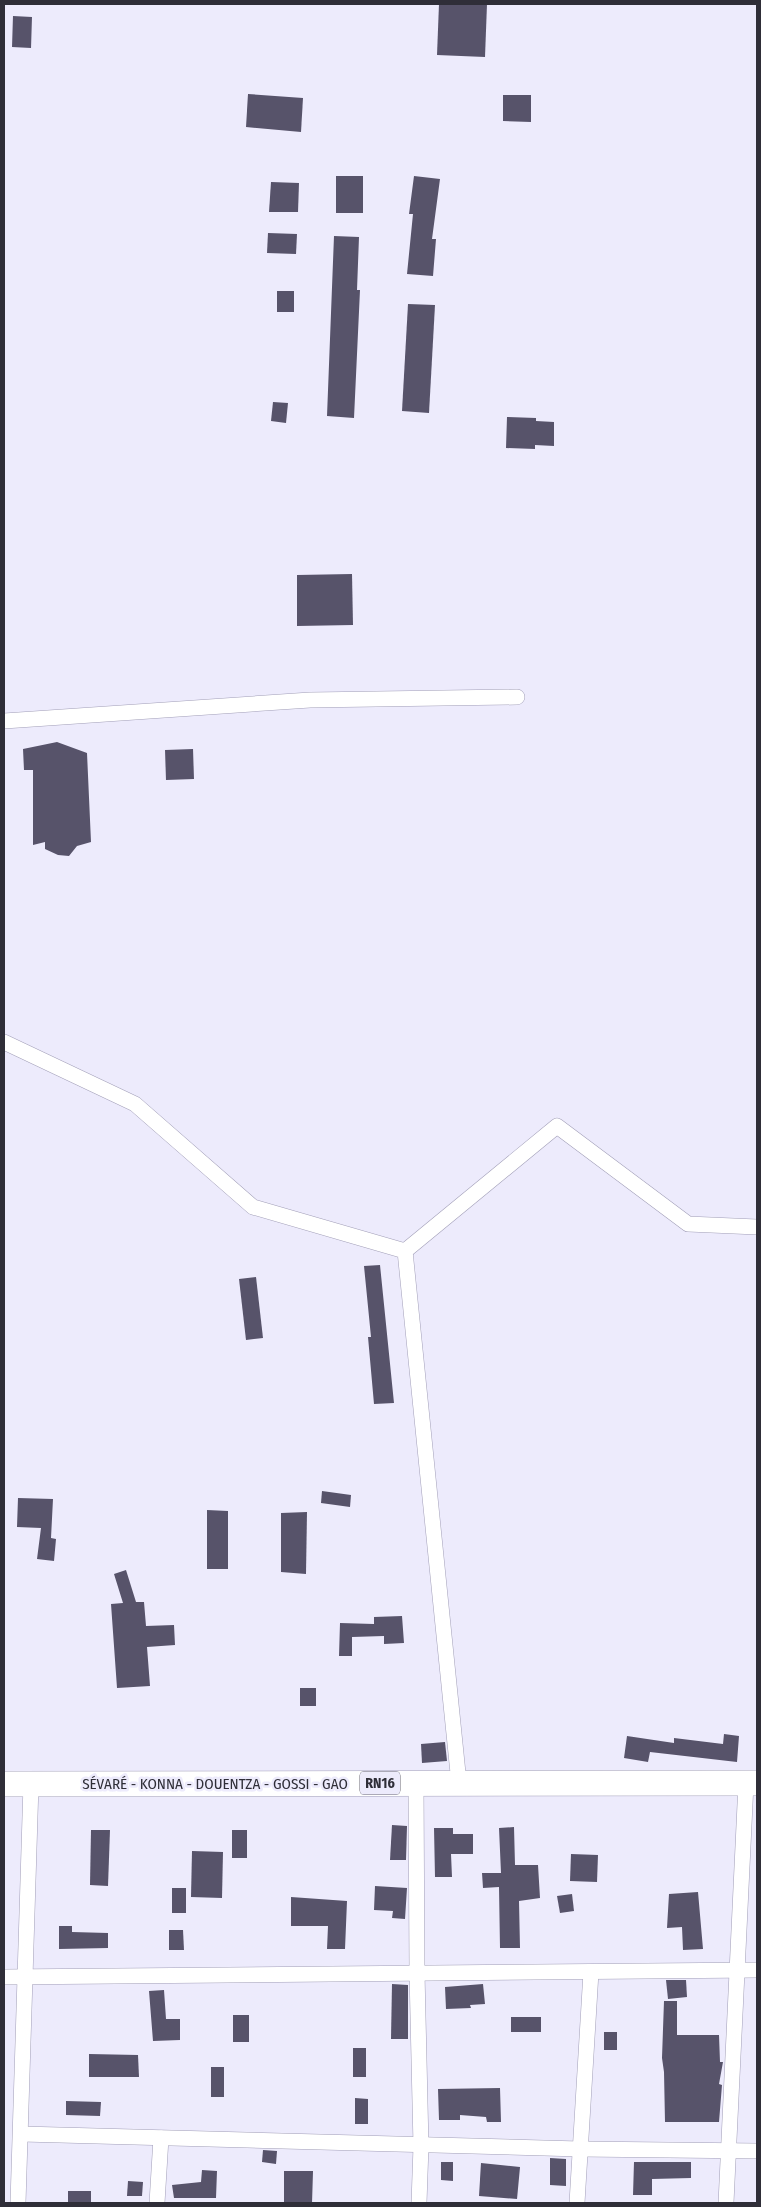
<svg xmlns="http://www.w3.org/2000/svg" width="761" height="2207" font-family="'Fira Sans Condensed',sans-serif">
	<style>
		.building { fill: #57536a }
		.lines { fill: none; stroke-linecap: round; stroke-linejoin: round }
		.minor-casing { stroke: #a29fb8; stroke-width: 16 }
		.primary-casing { stroke: #a29fb8; stroke-width: 26 }
		.minor { stroke: #fff; stroke-width: 15 }
		.primary { stroke: #fff; stroke-width: 25 }
		.labels { text-anchor: middle; stroke-width: 5; stroke-linejoin: round; paint-order: stroke }
		.shield { fill: #edebfc; stroke: #686773; stroke-width: 1 }
		.shield-label { font-size: 14px; font-weight: bold; fill: #2f2e38 }
		.street-label { font-size: 15px; fill: #2f2e38; stroke: #edebfc }
	</style>
	<rect width="100%" height="100%" fill="#edebfc"/>
	<g class="building">
		<path d="M439,4H487L485,57L437,55Z"/>
		<path d="M13,16L32,17L31,48L12,47Z"/>
		<path d="M248,94L303,98L301,132L246,127Z"/>
		<path d="M503,95H531V122L503,121Z"/>
		<rect x="336" y="176" width="27" height="37"/>
		<path d="M414,176L440,179L432,239H436L433,276L407,274L413,214H409Z"/>
		<path d="M271,182L299,183L298,212H269Z"/>
		<path d="M268,233L297,234L296,254L267,253Z"/>
		<path d="M334,236L359,237L357,290H360L354,418L327,416Z"/>
		<rect x="277" y="291" width="17" height="21"/>
		<path d="M408,304L435,305L429,413L402,411Z"/>
		<path d="M273,402L288,403L286,423L271,421Z"/>
		<path d="M507,417L536,418V421L554,422V446L535,445V449L506,448Z"/>
		<path d="M352,574L353,625L297,626V575Z"/>
		<path d="M57,742L87,753L91,842L77,846L69,856L58,855L45,849V842L33,845V770H24L23,749Z"/>
		<path d="M193,749L194,779L166,780L165,750Z"/>
		<path d="M380,1265L394,1403L374,1404L368,1337H371L364,1266Z"/>
		<path d="M256,1277L263,1338L246,1340L239,1279Z"/>
		<path d="M322,1491L351,1495L350,1507L321,1503Z"/>
		<path d="M18,1498L53,1499L51,1538L56,1539L54,1561L37,1559L41,1528L17,1527Z"/>
		<path d="M207,1510L228,1511V1569H207Z"/>
		<path d="M307,1512L306,1574L281,1572V1513Z"/>
		<path d="M126,1570L136,1602H144L146,1626L174,1625L175,1645L147,1647L150,1686L117,1688L111,1604L123,1603L114,1574Z"/>
		<path d="M402,1616L404,1643L384,1644V1636L352,1637V1656H339L340,1623L374,1624V1617Z"/>
		<rect x="300" y="1688" width="16" height="18"/>
		<path d="M724,1734L739,1736L737,1762L650,1752L648,1762L624,1758L627,1736L674,1743V1738L723,1744Z"/>
		<path d="M445,1742L447,1761L422,1763L421,1744Z"/>
		<path d="M392,1825L407,1826L406,1860H390Z"/>
		<path d="M514,1827L515,1865H538L540,1898L519,1901L520,1948H500L499,1887L483,1888L482,1873H501L499,1828Z"/>
		<path d="M434,1828H453V1834H473V1854H451L452,1877H435Z"/>
		<path d="M91,1830H110L108,1886L90,1885Z"/>
		<rect x="232" y="1830" width="15" height="28"/>
		<path d="M192,1851L223,1852L222,1898L191,1897Z"/>
		<path d="M571,1854L598,1855L597,1882L570,1881Z"/>
		<path d="M375,1886L407,1888L405,1919L392,1918L393,1911L374,1910Z"/>
		<rect x="172" y="1888" width="14" height="25"/>
		<path d="M698,1892L703,1949L683,1950L682,1927L667,1928L669,1894Z"/>
		<path d="M572,1894L574,1911L560,1913L557,1896Z"/>
		<path d="M291,1897L347,1901L345,1949H327L328,1926H291Z"/>
		<path d="M59,1926H72V1932L108,1933V1948L59,1949Z"/>
		<path d="M169,1930H183L184,1950H169Z"/>
		<path d="M666,1980H686L687,1997L668,1999Z"/>
		<path d="M392,1984L408,1985V2039H391Z"/>
		<path d="M483,1984L485,2004L470,2005L471,2008L446,2009L445,1987Z"/>
		<path d="M164,1990L166,2019H180V2040L153,2041L149,1991Z"/>
		<path d="M664,2001H677V2035H719L720,2062H723L719,2084L722,2085L719,2122H665L664,2072L662,2058Z"/>
		<rect x="233" y="2015" width="16" height="27"/>
		<rect x="511" y="2017" width="30" height="15"/>
		<rect x="604" y="2032" width="13" height="18"/>
		<rect x="353" y="2048" width="13" height="29"/>
		<path d="M89,2054L138,2055L139,2077H89Z"/>
		<rect x="211" y="2067" width="13" height="30"/>
		<path d="M500,2088L501,2122H487L486,2117L460,2115V2120H439L438,2089Z"/>
		<path d="M355,2098L368,2099V2124H355Z"/>
		<path d="M66,2101L101,2102L100,2116L66,2115Z"/>
		<path d="M263,2150L277,2151L276,2164L262,2162Z"/>
		<path d="M550,2158L566,2159V2186L550,2185Z"/>
		<path d="M441,2162H453V2181L441,2180Z"/>
		<path d="M634,2162H691V2178L652,2179V2195H633Z"/>
		<path d="M481,2163L520,2167L517,2199L479,2196Z"/>
		<path d="M202,2170L217,2171L216,2198H174L172,2185L201,2182Z"/>
		<path d="M284,2171H313L312,2203H284Z"/>
		<path d="M128,2181L143,2182L142,2196H127Z"/>
		<rect x="68" y="2191" width="23" height="12"/>
	</g>
	<g class="lines">
		<g class="minor-casing">
			<g id="minor">
				<path d="M4,721L310,700L517,697"/>
				<path d="M4,1042L135,1104L253,1207L405,1251L459,1783"/>
				<path d="M405,1251L557,1126L688,1224L757,1227"/>
				<path d="M416,1783L417,1973L421,2146L419,2203"/>
				<path d="M4,1977L757,1970"/>
				<path d="M22,2134L580,2149L757,2151"/>
				<path d="M18,2203L31,1784"/>
				<path d="M157,2203L161,2138"/>
				<path d="M577,2203L591,1972"/>
				<path d="M726,2203L746,1783"/>
			</g>
		</g>
		<g class="primary-casing">
			<path id="primary" d="M4,1784L757,1783"/>
		</g>
		<use href="#minor" class="minor"/>
		<use href="#primary" class="primary"/>
	</g>
	<g class="labels">
		<rect class="shield" x="360" y="1771.5" width="40" height="23" rx="4"/>
		<g class="shield-label">
			<text x="380" y="1788">RN16</text>
		</g>
		<g class="street-label">
			<text x="215" y="1789">SÉVARÉ - KONNA - DOUENTZA - GOSSI - GAO</text>
		</g>
	</g>
	<rect width="761" height="2207" fill="none" stroke="#2f2e38" stroke-width="10"/>
</svg>
